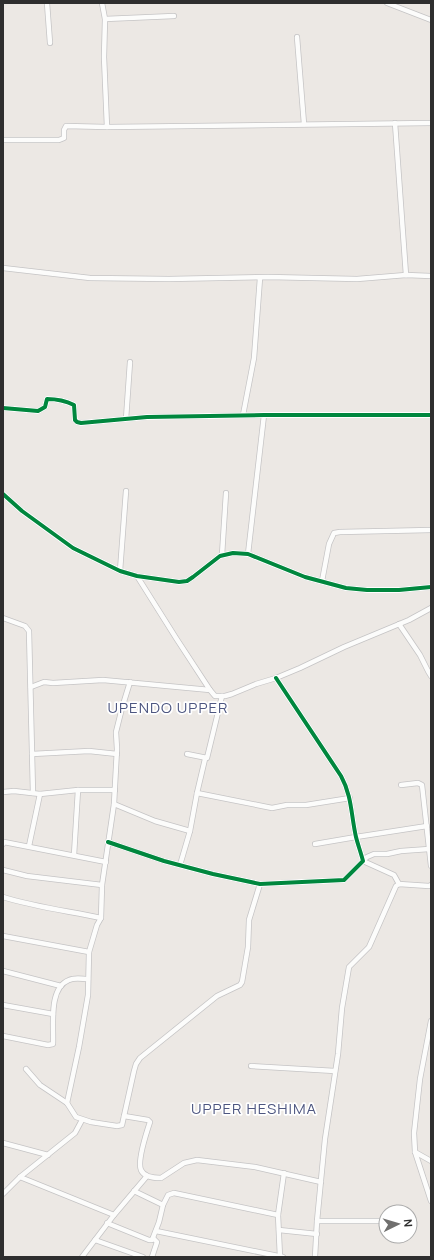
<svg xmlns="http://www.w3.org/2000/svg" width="434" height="1260" font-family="Manrope,sans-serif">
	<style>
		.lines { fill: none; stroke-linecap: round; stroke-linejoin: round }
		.street-casing { stroke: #c5c4c5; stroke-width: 6 }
		.street { stroke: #fcfcfb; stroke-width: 4.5 }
		.cycleway-casing { stroke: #fff; stroke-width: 6 }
		.cycleway { stroke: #00873e; stroke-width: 4 }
		.labels { text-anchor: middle; stroke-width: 3.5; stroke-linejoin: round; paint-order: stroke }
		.quarter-label { font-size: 15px; letter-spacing: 1px; fill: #4d5680; stroke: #fff }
	</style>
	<rect width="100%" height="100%" fill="#ece8e4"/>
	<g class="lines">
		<g class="street-casing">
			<g id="street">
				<path d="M47,3L50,43"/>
				<path d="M387,3L431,20"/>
				<path d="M105,19L174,16"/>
				<path d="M297,37L304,124"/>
				<path d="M395,123L406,275"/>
				<path d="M107,127L431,123"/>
				<path d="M3,140H59L64,138V130L66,126L107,127L104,57L105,19L102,3"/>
				<path d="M3,268L90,278L169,279L268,277L357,279L406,275L431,276"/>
				<path d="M3,408L38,411L45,407L47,399C56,399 66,401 74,405L75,420L77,422L81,423L147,417L264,415H431"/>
				<path d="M243,415L254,358L260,278"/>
				<path d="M126,419L130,362"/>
				<path d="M3,494L22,511L73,548L120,571L137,576L179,582L187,581L193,577L220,556L233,553L248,554L305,577L346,588L367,590H399L431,587"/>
				<path d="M248,554L264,415"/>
				<path d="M222,555L226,493"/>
				<path d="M120,571L126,491"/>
				<path d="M137,576L176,638L210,690"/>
				<path d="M322,581L329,544L334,533L340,532L431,530"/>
				<path d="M3,618L25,626L29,631L33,793"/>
				<path d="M399,624L420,655L428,671L431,676"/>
				<path d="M31,687L44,682L53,683L103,680L210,690L215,696H225L232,694L256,684L276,678L300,668L344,647L409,620L431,608"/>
				<path d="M32,754L89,751L117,754"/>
				<path d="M187,754L207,758L222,696"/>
				<path d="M401,785L418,783L422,785L431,866"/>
				<path d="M3,792L14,791L40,794L78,790H115"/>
				<path d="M197,793L272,808L287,805H306L350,798"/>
				<path d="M114,804L155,821L190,831"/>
				<path d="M108,842L164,861L213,874L260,884L344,880L363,861C361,853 358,845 356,837C351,815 352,796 341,776L276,678"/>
				<path d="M3,844L4,842L106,862"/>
				<path d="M315,844L356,837L427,826"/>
				<path d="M29,846L40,794"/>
				<path d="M74,855L78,790"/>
				<path d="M180,865L190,831L197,793L205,759"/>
				<path d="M3,870L27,876L102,885"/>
				<path d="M399,884L394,875L363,861L367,857L374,854H387L401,851L429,849"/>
				<path d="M3,897C35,907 68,911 101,918"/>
				<path d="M3,936L89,952"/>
				<path d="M3,971L61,986"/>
				<path d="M3,1005L53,1014"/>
				<path d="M431,1021L420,1079L414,1133L415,1152L431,1201"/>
				<path d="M3,1036L48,1045L53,1044C54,1026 48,988 69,980C75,977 82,979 88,979"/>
				<path d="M251,1066L335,1071"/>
				<path d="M26,1069L40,1085L67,1103L76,1117L91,1122L117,1126L122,1125L134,1071L136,1064L140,1058L217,996L240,985L242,982L248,947L249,920L260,884"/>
				<path d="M67,1103L79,1047L88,995L89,952L97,925L101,918L102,885L114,804L117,749L116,732L122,708L130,682"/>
				<path d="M124,1116L148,1120L150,1122C147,1131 137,1161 141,1170C144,1177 154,1178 161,1178L184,1163L197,1160L255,1167L321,1182"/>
				<path d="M3,1143L48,1155"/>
				<path d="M415,1152L431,1161"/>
				<path d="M20,1177L114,1215"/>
				<path d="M134,1191L163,1205"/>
				<path d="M3,1194L20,1177L75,1133L82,1120"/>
				<path d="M317,1221H386"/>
				<path d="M107,1223L149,1240H152L159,1222L163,1205L168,1195L174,1193L278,1215"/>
				<path d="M279,1230L317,1234"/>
				<path d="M156,1231L283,1257"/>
				<path d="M95,1240L143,1257"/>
				<path d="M82,1257L114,1215L147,1176"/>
				<path d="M152,1257L157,1242L153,1238"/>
				<path d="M280,1257L278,1215L284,1173"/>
				<path d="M315,1257L317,1221L325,1139L338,1054L342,1008L349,967L369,947L396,886L399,884L429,886L431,885"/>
			</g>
		</g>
		<use href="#street" class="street"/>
		<g class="cycleway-casing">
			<g id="cycleway">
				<path d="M3,408L38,411L45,407L47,399C56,399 66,401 74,405L75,420L77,422L81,423L147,417L264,415H431"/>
				<path d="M3,494L22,511L73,548L120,571L137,576L179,582L187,581L193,577L220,556L233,553L248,554L305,577L346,588L367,590H399L431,587"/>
				<path d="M108,842L164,861L213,874L260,884L344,880L363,861C361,853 358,845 356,837C351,815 352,796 341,776L276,678"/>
			</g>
		</g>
		<use href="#cycleway" class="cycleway"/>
	</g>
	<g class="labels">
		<g class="quarter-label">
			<text x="168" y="713">UPENDO UPPER</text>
			<text x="254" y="1114">UPPER HESHIMA</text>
		</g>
	</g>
	<rect width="434" height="1260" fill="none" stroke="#2e2e2e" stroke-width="8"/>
	<g transform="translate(398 1224) rotate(85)"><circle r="19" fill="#ffffff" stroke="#ababab"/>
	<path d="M0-3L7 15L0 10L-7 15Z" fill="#706f6e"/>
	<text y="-6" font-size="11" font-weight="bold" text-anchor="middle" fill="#2e2e2e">N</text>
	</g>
</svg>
